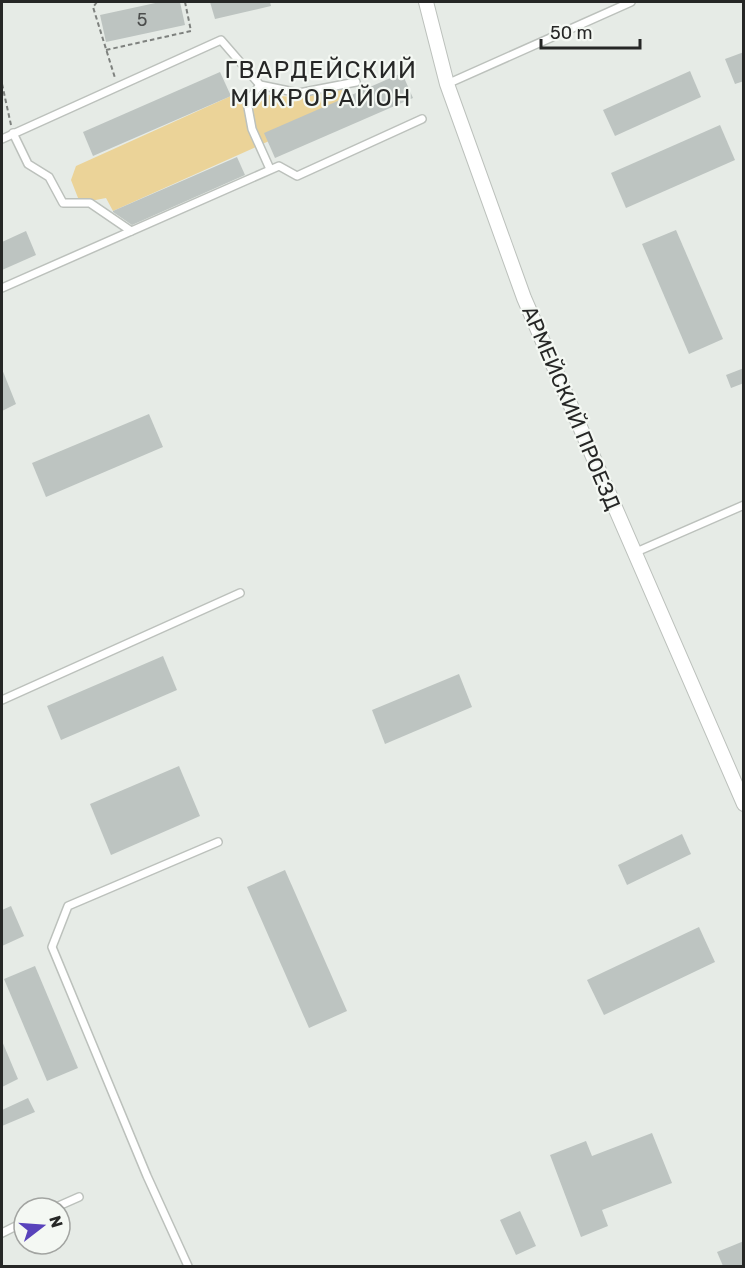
<svg xmlns="http://www.w3.org/2000/svg" width="745" height="1268" font-family="Rubik,sans-serif">
	<style>
		.green { fill: #ebd398 }
		.building { fill: #bdc4c1 }
		.lines { fill: none; stroke-linecap: round; stroke-linejoin: round }
		.service-casing { stroke: #bcc1bc; stroke-width: 10 }
		.minor-casing { stroke: #bcc1bc; stroke-width: 16 }
		.path { stroke: #7e817e; stroke-width: 2; stroke-dasharray: 4.5 3; stroke-linecap: butt }
		.service { stroke: #fff; stroke-width: 7 }
		.minor { stroke: #fff; stroke-width: 14 }
		.labels { text-anchor: middle; stroke-width: 4.5; stroke-linejoin: round; paint-order: stroke }
		.number-label { font-size: 18px; fill: #4c4e4d }
		.street-label { font-size: 21px; fill: #262726; stroke: #f4f8f3 }
		.quarter-label { font-size: 24px; letter-spacing: 1.5px; fill: #262726; stroke: #f4f8f3 }
	</style>
	<rect width="100%" height="100%" fill="#e6ebe6"/>
	<path class="green" d="M346,89L354,103L113,211L106,198L80,203L71,180L76,166L231,96L273,95L299,98Z"/>
	<g class="building">
		<path d="M160,2H180L185,25L106,42L100,15Z"/>
		<path d="M210,2H270L271,6L215,19Z"/>
		<path d="M744,52V81L735,84L725,59Z"/>
		<path d="M690,71L701,97L615,136L603,110Z"/>
		<path d="M220,72L231,96L93,156L83,132Z"/>
		<path d="M402,73L413,98L275,158L264,133Z"/>
		<path d="M720,125L735,160L626,208L611,173Z"/>
		<path d="M237,157L245,175L132,225L113,212V211Z"/>
		<path d="M676,230L723,339L689,354L642,244Z"/>
		<path d="M26,231L36,255L2,270V242Z"/>
		<path d="M744,368V383L731,388L726,375Z"/>
		<path d="M2,369L16,404L2,411Z"/>
		<path d="M149,414L163,447L46,497L32,463Z"/>
		<path d="M163,656L177,690L61,740L47,706Z"/>
		<path d="M459,674L472,707L385,744L372,710Z"/>
		<path d="M179,766L200,816L111,855L90,804Z"/>
		<path d="M682,834L691,854L627,885L618,865Z"/>
		<path d="M285,870L347,1011L309,1028L247,887Z"/>
		<path d="M11,906L24,936L2,946V910Z"/>
		<path d="M699,927L715,962L604,1015L587,980Z"/>
		<path d="M35,966L78,1068L47,1081L4,979Z"/>
		<path d="M2,1041L18,1079L2,1087Z"/>
		<path d="M28,1098L35,1112L2,1126V1110Z"/>
		<path d="M652,1133L672,1183L602,1210L608,1226L581,1237L550,1155L586,1141L592,1156Z"/>
		<path d="M520,1211L536,1246L516,1255L500,1220Z"/>
		<path d="M744,1241V1266H723L717,1252Z"/>
	</g>
	<g class="lines">
		<g class="service-casing">
			<g id="service">
				<path d="M447,84L631,2"/>
				<path d="M260,85L247,102L252,129L270,169"/>
				<path d="M13,133L28,164L49,177L63,203H90L131,231"/>
				<path d="M2,139L221,40L260,85L299,93L356,82"/>
				<path d="M2,288L279,166L297,176L422,119"/>
				<path d="M634,553L744,505"/>
				<path d="M2,700L240,593"/>
				<path d="M54,1208L79,1197"/>
				<path d="M2,1233L24,1222"/>
				<path d="M188,1266L147,1176L52,947L68,906L218,842"/>
			</g>
		</g>
		<g class="minor-casing">
			<path id="minor" d="M426,2L447,84L524,298L744,804"/>
		</g>
		<g class="path">
			<path d="M97,2L93,7L115,78"/>
			<path d="M106,50L191,31L185,2"/>
			<path d="M2,84L11,125"/>
		</g>
		<use href="#service" class="service"/>
		<use href="#minor" class="minor"/>
	</g>
	<g class="labels">
		<g class="number-label">
			<text x="142" y="26">5</text>
		</g>
		<g class="street-label">
			<text transform="translate(571 408) rotate(67)" y="7">АРМЕЙСКИЙ ПРОЕЗД</text>
		</g>
		<g class="quarter-label">
			<text x="321" y="78">ГВАРДЕЙСКИЙ<tspan x="321" dy="28">МИКРОРАЙОН</tspan></text>
		</g>
	</g>
	<rect width="745" height="1268" fill="none" stroke="#262726" stroke-width="6"/>
	<g transform="translate(42 1226) rotate(73)"><circle r="28" fill="#f4f8f3" stroke="#a2a4a1" stroke-width="1.5"/>
	<path d="M0-4.5L10 22L0 15L-10 22Z" fill="#5943bb"/>
	<text y="-9" font-size="16" font-weight="bold" text-anchor="middle" fill="#262726">N</text>
	</g>
	<path d="M541 39v9h99v-9" fill="none" stroke="#262726" stroke-width="3"/>
	<text x="550" y="39" font-size="18" fill="#262726" stroke="#f4f8f3" stroke-width="4.5" paint-order="stroke">50 m</text>
</svg>
